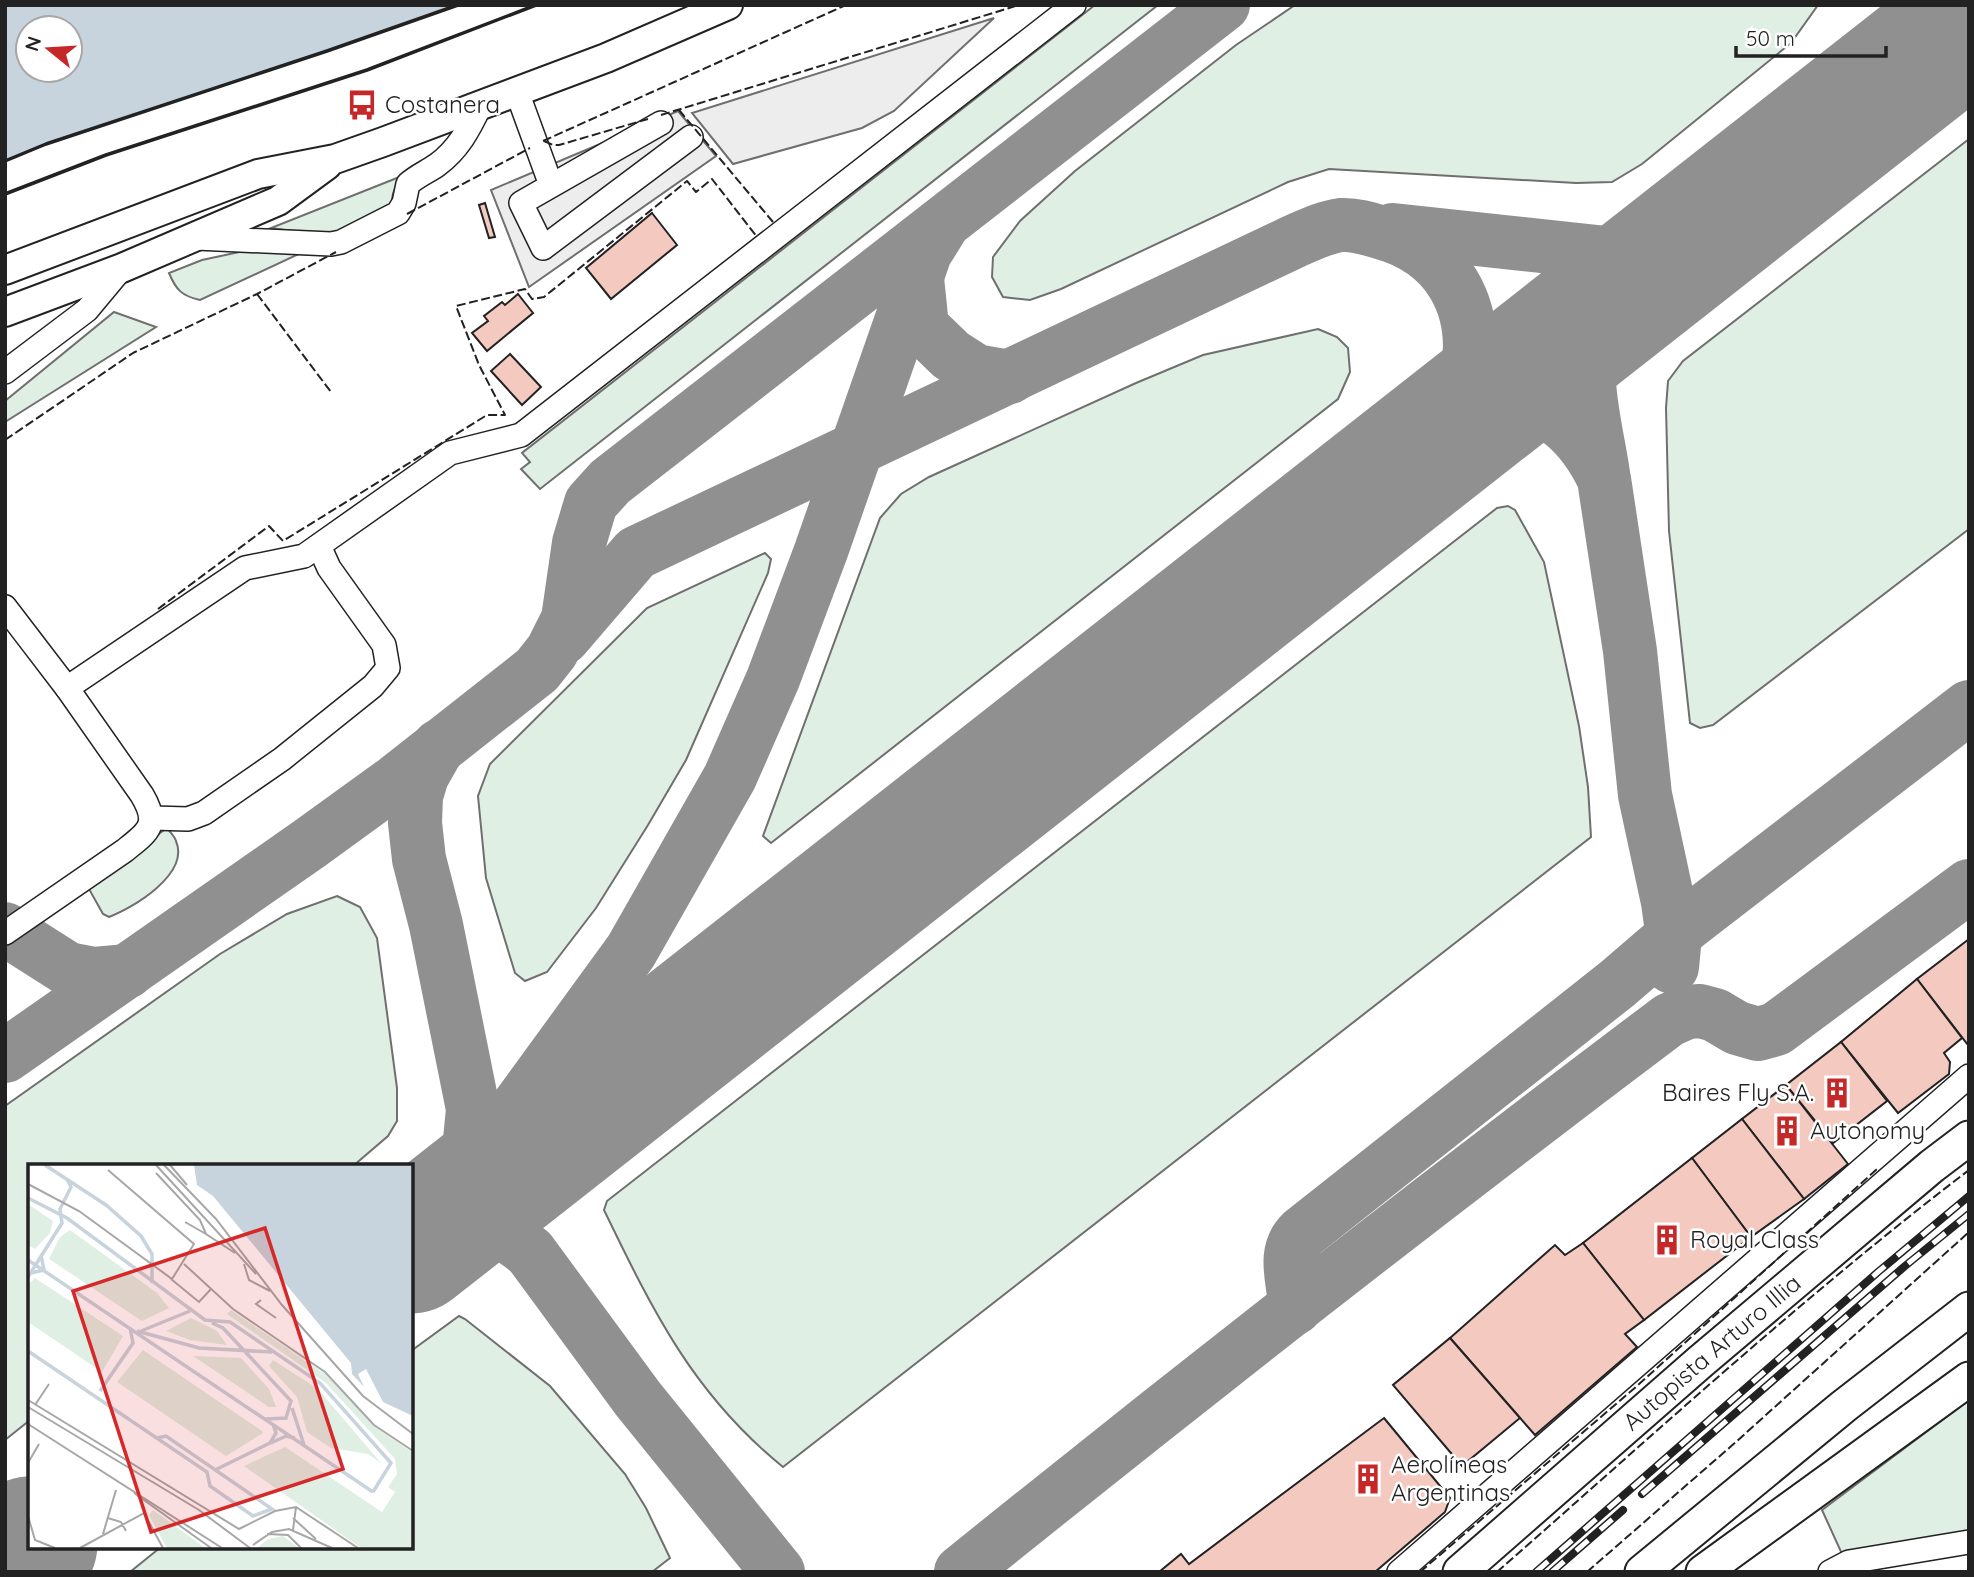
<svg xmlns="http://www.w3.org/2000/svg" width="1974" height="1577" font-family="Quicksand,sans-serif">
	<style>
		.green { fill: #e0efe3; stroke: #6f6f6f; stroke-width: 2 }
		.parking { fill: #ededed; stroke: #6f6f6f; stroke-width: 2 }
		.water { fill: #c7d3dd; stroke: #6f6f6f; stroke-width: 2; fill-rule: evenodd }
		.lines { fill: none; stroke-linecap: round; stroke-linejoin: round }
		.taxiway { stroke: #909090; stroke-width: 54 }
		.runway { stroke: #909090; stroke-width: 135 }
		.building { fill: #f3c9c0; stroke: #222; stroke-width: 2 }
		.minor-casing { stroke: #222; stroke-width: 26 }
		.major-casing { stroke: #222; stroke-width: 32 }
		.highway-casing { stroke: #222; stroke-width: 37 }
		.minor { stroke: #fff; stroke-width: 23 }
		.major { stroke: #fff; stroke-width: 28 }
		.highway { stroke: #fff; stroke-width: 33 }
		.rail-casing { stroke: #222; stroke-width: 8 }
		.rail { stroke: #fff; stroke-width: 5; stroke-dasharray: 16; stroke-linecap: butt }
		.fence { stroke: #222; stroke-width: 2; stroke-dasharray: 9 3.5; stroke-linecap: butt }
		.wall { stroke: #222; stroke-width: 3.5 }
		.labels { text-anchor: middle; stroke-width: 5; stroke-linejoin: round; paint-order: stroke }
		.poi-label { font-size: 24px; fill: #222; stroke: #fff; text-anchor: start }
		.street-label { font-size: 24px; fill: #222; stroke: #fff }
		.inset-river { fill: none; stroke: #c7d3dd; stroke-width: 3.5 }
		.inset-road { fill: none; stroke: #a7a7a7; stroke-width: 2 }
		.view { fill: #d62828; fill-opacity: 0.15; stroke: #d62828; stroke-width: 3.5 }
		.inset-edge { fill: none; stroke: #222; stroke-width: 3.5 }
	</style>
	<rect width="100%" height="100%" fill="#fff"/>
	<g class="green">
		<path d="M1095,5H1158L540,489L521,469L530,462L522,453Z"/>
		<path d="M1295,5H1818L1791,43L1642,164L1612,182L1576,183L1329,169L1288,182L1061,289L1030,300L1003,297L992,277L993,257L1020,221L1075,171L1236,45Z"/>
		<path d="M1969,139V529L1713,725L1700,728L1690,723L1669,531L1666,408L1668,381L1683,361Z"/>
		<path d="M407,174C397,184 389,193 393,209L336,237L271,228Z"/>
		<path d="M244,251L303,252L200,300C182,296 176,290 169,273L202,260Z"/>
		<path d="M114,312L156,327L5,422V401Z"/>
		<path d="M1318,329L1337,337L1348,348L1350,372L1338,399L771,843L763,836L880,518L901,494L929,477L1136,383L1203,355Z"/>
		<path d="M1508,506L1515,510L1544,562L1579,726L1588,787L1591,837L783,1467C693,1394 653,1311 604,1210L607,1201L1497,508Z"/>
		<path d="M765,553L771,559L768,573L686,760L648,825L596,908L547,972L525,981L515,973L486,878L478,796L490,764L647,608Z"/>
		<path d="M167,828C170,832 175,837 176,841C190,874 133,908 109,917L103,914L89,889L107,871Z"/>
		<path d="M337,896L360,907L377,938L397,1088V1121L388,1136L353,1166H30V1420L5,1440V1106L220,954L287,914Z"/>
		<path d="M459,1316L465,1319L550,1386L625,1474L646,1508L670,1558L652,1572H130L161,1547H411V1351Z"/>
		<path d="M1969,1400V1532L1842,1554L1822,1510Z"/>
	</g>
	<g class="parking">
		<path d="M994,18L894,111L862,128L733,164L692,113Z"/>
		<path d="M678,111L716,156L529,287L491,190Z"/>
	</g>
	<path class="water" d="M5,5H458L327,51L46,144L5,161ZM28,28H70V70H28Z"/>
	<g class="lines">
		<g class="taxiway">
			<path d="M1393,230L1625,255L1661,253L1698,233"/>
			<path d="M917,278L922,327L951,355L976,371L1010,377"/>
			<path d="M1468,414C1479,411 1489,407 1500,405C1549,397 1585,439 1604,479L1630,651L1645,795L1668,902L1674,946L1672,967"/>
			<path d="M1603,474C1597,430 1577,365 1598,325C1605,311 1619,299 1629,287"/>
			<path d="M563,638L636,553L1295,241C1309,235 1325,227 1341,225C1355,224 1370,229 1383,233C1447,251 1478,305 1468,370C1462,406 1439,430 1415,456"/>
			<path d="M439,746L422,776L416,796L415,823L419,859L436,925L473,1109L469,1150L461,1178"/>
			<path d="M5,929L68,969L94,974L128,971"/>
			<path d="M5,1056L309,844L396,781L537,670L552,651L568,619L579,543L591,503L610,482L1223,5"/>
			<path d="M454,1194L631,951L730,777L773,679L821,551L925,253L940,229"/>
			<path d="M417,1241C469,1219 483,1215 530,1252L638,1399L778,1572"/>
			<path d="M1295,1308C1295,1283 1281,1253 1302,1233L1617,984L1688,923L1969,707"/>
			<path d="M961,1572C1194,1384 1430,1200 1669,1020L1687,1012L1700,1011L1715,1015L1737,1028L1758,1034L1776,1029L1969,886"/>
		</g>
		<g class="runway">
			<path d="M411,1246C932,840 1448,428 1969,23"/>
			<path d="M5,1563L30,1544"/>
		</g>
	</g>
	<g class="building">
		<path d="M485,203L495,237L489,238L479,205Z"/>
		<path d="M652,213L677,245L611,299L586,268Z"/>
		<path d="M518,294L533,313L487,351L472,333L488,321L484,316L502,302L505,305Z"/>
		<path d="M510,354L541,387L522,405L491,371Z"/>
		<path d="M1969,939V1045H1968L1917,979Z"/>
		<path d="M1917,979L1962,1038L1944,1053L1950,1062L1949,1074L1898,1113L1841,1042Z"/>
		<path d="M1841,1042L1887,1101L1833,1143L1786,1085Z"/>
		<path d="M1786,1085L1848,1164L1804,1199L1742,1119Z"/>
		<path d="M1742,1119L1804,1199L1751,1237L1692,1158Z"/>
		<path d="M1692,1158L1751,1237L1644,1320L1583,1243Z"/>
		<path d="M1583,1243L1644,1320L1625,1334L1637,1347L1535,1435L1450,1338L1555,1245L1565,1255Z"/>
		<path d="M1450,1338L1520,1418L1462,1466L1393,1385Z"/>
		<path d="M1384,1418L1450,1498L1445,1512L1375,1572H1159L1181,1554L1189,1564Z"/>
	</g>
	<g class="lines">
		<g class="minor-casing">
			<g id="minor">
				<path d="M517,92L551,185"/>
				<path d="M661,123L521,203L543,248L691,137"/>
				<path d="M196,238L331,244L341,242L398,213L404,203L408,184C417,176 427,172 437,165C458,150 469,129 480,106"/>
				<path d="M5,372L87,310L122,268"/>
				<path d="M5,607L67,688L142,795C160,825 148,832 124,851L5,933"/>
				<path d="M67,688L245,568L304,556L450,453L521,435L1074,5"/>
				<path d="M152,818L188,819L204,813L282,759L373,686L388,668L384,645L329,568L319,546"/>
				<path d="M1399,1572L1969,1076"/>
				<path d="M1830,1572L1849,1562L1969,1542"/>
			</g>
		</g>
		<g class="major-casing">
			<g id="major">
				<path d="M5,270L258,174L335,159L383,142L606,58L728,5"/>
				<path d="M5,312L122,268L278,201L327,165"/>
			</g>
		</g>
		<g class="highway-casing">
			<g id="highway">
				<path id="s1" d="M1460,1572L1700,1362L1932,1166L1969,1138"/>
				<path d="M1642,1572L1844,1406L1969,1309"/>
				<path d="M1703,1572L1969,1379"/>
			</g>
		</g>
		<use href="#minor" class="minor"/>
		<use href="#major" class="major"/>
		<use href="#highway" class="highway"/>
		<g class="rail-casing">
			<g id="rail">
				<path d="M1642,1494L1905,1266L1969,1214"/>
				<path d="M1536,1572L1878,1272L1969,1196"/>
				<path d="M1552,1572L1623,1510"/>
			</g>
		</g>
		<use href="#rail" class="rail"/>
		<g class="fence">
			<path d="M679,110L773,222"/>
			<path d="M661,115L1019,5"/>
			<path d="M543,141L846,5"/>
			<path d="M544,141L553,145H559L648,119"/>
			<path d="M5,194L106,155L367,70L536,5"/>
			<path d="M407,214L530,148"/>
			<path d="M257,294L331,392"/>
			<path d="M5,440L133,353L257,294L336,252"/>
			<path d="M158,609L269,526L283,541L487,415H505L479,365L456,306L525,289L532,299L544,297L687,181L696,192L712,179L757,237"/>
			<path d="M1420,1572L1637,1386L1877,1169"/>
			<path d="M1497,1572C1652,1436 1805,1295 1969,1170"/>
			<path d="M1587,1572L1737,1441L1969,1232"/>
		</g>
		<g class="wall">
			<path d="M5,161L46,144L327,51L458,5"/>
			<path d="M5,194L106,155L367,70L536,5"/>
		</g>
	</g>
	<defs>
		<g id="bus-bare" transform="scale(2.415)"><path d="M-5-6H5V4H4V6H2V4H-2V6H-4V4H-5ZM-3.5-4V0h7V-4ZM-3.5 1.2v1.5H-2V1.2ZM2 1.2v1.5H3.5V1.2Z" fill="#c62828" stroke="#fff" stroke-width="2.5" paint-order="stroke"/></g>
		<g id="building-bare" transform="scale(2.415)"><path d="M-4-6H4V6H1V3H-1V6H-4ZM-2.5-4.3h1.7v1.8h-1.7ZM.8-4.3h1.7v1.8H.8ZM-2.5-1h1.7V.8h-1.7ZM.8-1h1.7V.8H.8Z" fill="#c62828" stroke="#fff" stroke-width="2.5" paint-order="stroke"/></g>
	</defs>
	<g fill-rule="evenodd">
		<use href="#bus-bare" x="362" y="105"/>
		<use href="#building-bare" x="1837" y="1093"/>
		<use href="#building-bare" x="1787" y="1131"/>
		<use href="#building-bare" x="1667" y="1240"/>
		<use href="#building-bare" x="1368" y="1479"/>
	</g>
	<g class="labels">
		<g class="poi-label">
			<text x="385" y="113">Costanera</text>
			<text x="1814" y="1101" text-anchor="end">Baires Fly S.A.</text>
			<text x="1810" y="1139">Autonomy</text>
			<text x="1690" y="1248">Royal Class</text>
			<text x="1391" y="1473">Aerolíneas<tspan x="1391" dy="28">Argentinas</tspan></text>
		</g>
		<g class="street-label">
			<text dy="8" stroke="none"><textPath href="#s1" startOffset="334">Autopista Arturo Illia</textPath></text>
		</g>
	</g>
	<g transform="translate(28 1164)">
		<rect width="385" height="385" fill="#fff"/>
		<path d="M0,40L25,57L22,69L7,85L0,81ZM42,66L129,129L141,144L114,157L21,95L32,73ZM7,114L95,172L74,208L0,158V121ZM203,146L297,210L351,266L385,289V384H333L216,302L257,283L354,348L367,328L360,323L369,310L367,295L298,219L199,150ZM163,154L189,167L199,181L162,176L138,167ZM115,186L234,267L235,269L198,292L89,218ZM165,192L213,194L241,225L248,243H241ZM245,196L290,225L353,299L340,290L303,284L279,268L269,233L241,202ZM125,346L150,364L177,384H139L121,351ZM255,372L271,384H229L240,375Z" fill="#e0efe3"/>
		<path d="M166,1H385V252L355,238L338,205L330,210L336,223L324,210L323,199L185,32L169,21Z" fill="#c7d3dd"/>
		<path class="inset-river" d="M17,1L78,41L113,72L124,90V119M0,34L39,54L177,156L202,158L292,219L363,299L345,328M0,96L345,328M3,109L16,106L13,91M0,113L34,59L32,45L43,23L39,15M184,159L195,164L263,237L258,254L238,255M109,167L171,184L244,188M113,167L162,147M0,187L179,308L182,322L225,352L244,345L138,272L129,274M72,227L105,179L102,164M264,244L276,281M243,279L258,272L267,274M187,306L242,279L248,269L245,260"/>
		<path class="inset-road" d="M128,1L228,110M136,1L188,55L254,141L335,232L385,270M142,1L159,21M128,9L172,56L178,70L207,89M0,20L51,47L144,115L166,80L80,6M157,58L178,70M156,100L205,145L297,208L346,261L385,287M216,100L221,116L242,127M143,115L171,138L183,125M233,136L228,140L248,154M0,236L211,365L247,347L268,343L330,384M7,241L21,220M0,243L171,346L222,384M0,260L194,384M0,299L11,280M106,329L183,384M0,352L7,376L27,384M80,354L93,358L98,367M265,354L288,375M265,366L268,343M75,370L88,326M239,370L260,371L273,384M225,381L244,368L261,365L304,384M52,384L116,349L135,384"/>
		<path class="view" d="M237,64L315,305L123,368L45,127Z"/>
		<rect width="385" height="385" class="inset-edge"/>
	</g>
	<rect width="1974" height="1577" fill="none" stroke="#222222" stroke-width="14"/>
	<g transform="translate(49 49) rotate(288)"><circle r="33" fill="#ffffff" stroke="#a7a7a7" stroke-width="2"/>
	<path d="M0-5L12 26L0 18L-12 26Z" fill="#c62828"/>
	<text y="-10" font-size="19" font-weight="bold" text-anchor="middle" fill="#222222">N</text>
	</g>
	<path d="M1736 46v10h150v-10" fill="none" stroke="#222222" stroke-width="3.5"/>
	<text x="1746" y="46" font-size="21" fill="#222222" stroke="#ffffff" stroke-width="5" paint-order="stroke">50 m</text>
</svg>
